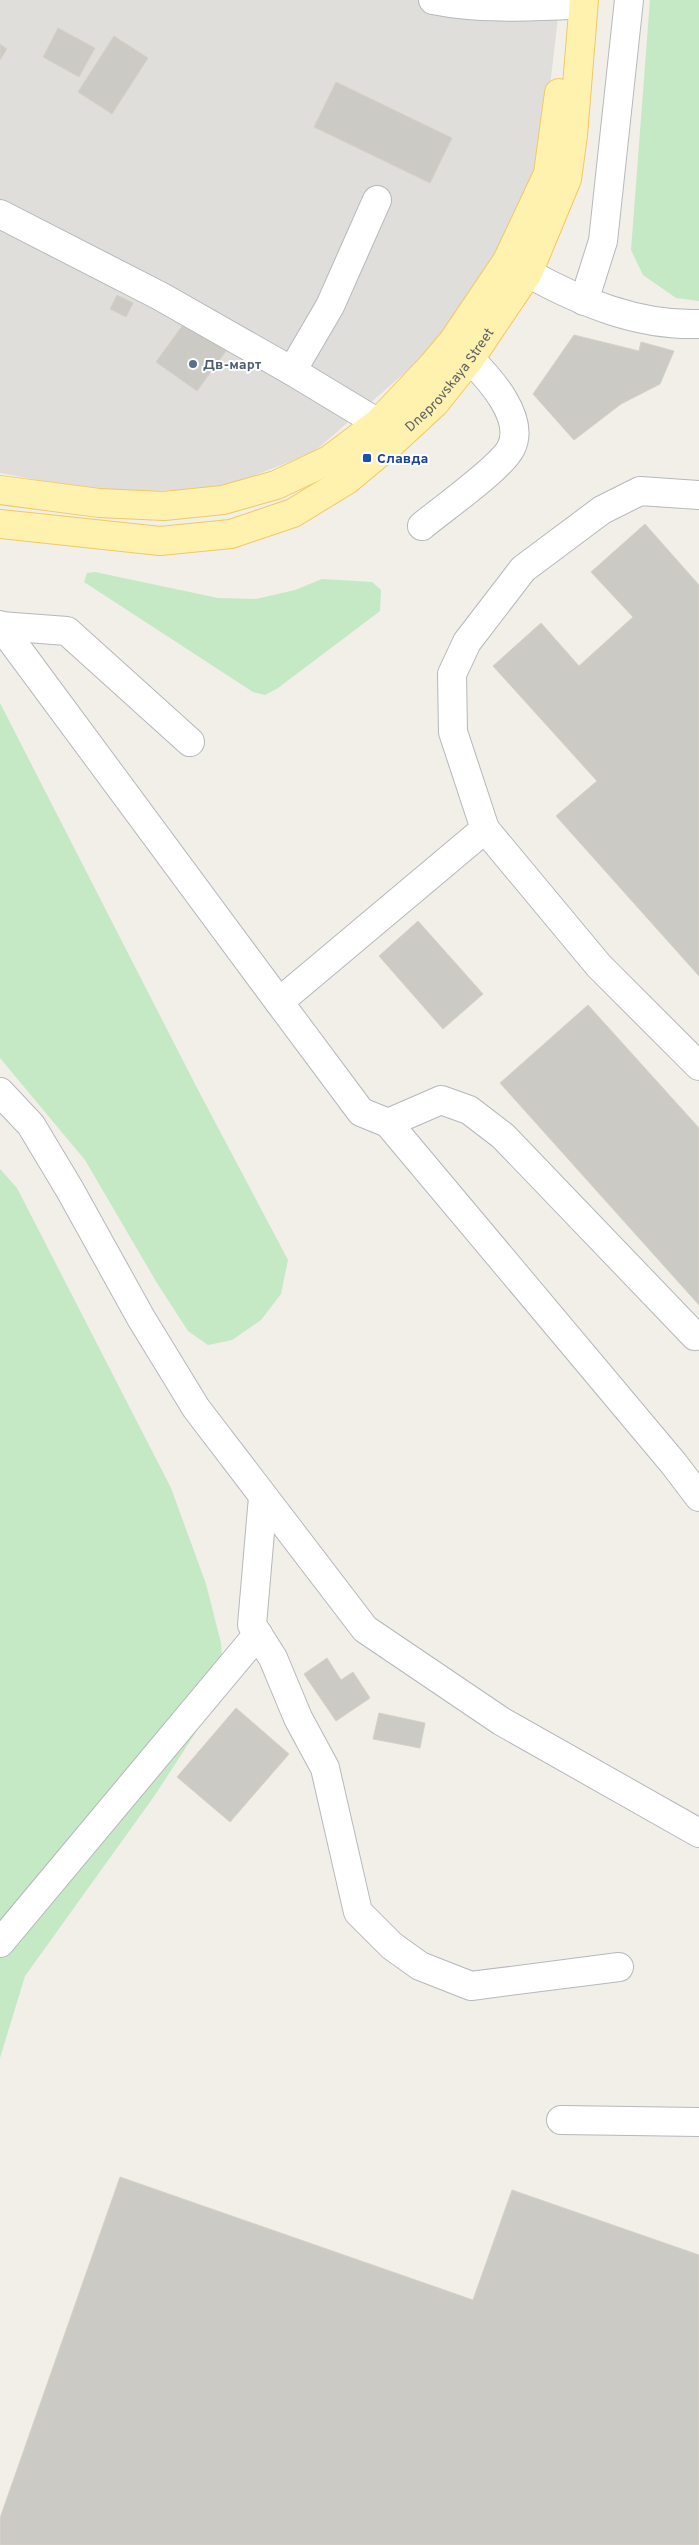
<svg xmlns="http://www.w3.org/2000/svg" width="699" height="2545" font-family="Overpass,sans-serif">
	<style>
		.industrial { fill: #e0deda }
		.green { fill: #c5e8c5 }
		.building { fill: #cccac5; stroke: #d6d1c6 }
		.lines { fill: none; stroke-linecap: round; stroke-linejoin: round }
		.minor-casing { stroke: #b5b8bc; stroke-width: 30 }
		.major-casing { stroke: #f2c960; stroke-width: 30 }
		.minor { stroke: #fff; stroke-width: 28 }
		.major { stroke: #fff2af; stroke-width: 28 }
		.service-dot { fill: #5c6f8a; stroke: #fff; stroke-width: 2 }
		.transit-dot { fill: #1a4fb4; stroke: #fff; stroke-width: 2 }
		.labels { text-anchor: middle; stroke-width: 4; stroke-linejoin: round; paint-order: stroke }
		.service-label { font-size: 14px; font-weight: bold; fill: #4e5e75; stroke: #fff; text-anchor: start }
		.street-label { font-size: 14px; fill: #5f6368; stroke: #fff }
		.transit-label { font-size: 14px; font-weight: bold; fill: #164399; stroke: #fff; text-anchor: start }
	</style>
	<rect width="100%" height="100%" fill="#f1efe8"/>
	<path class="industrial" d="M0,0H560L540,172L500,255L424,356L314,452L221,489L100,492L0,473Z"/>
	<g class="green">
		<path d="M650,0H699V301L676,298L643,275L631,250Z"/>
		<path d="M95,572L218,598L256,599L295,590L322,579L372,582L381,590L380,611L278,688L265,695L253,692L84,582L87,573Z"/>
		<path d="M0,703L197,1088L288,1260L281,1294L261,1320L232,1340L208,1345L188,1331L157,1283L85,1160L0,1058Z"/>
		<path d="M0,1169L17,1188L171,1488L206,1584L221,1643L224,1689L155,1795L25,1976L0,2058Z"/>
	</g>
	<g class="building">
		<path d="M58,28L95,48L79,77L43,57Z"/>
		<path d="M114,36L148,58L112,114L78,92Z"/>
		<path d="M0,44L7,49L0,60Z"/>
		<path d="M336,82L452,138L430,183L314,127Z"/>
		<path d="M117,295L133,303L126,317L110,309Z"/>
		<path d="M185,322L226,351L197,391L156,362Z"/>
		<path d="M574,335L639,351L641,342L674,351L660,384L621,404L574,440L533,394Z"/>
		<path d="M645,524L699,585V976L556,816L597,781L493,666L541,623L579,666L633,617L591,572Z"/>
		<path d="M418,921L483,994L443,1029L379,956Z"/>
		<path d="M588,1005L699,1128V1305L500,1083Z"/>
		<path d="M327,1658L341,1680L353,1672L370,1698L336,1721L304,1674Z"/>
		<path d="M236,1708L289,1754L230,1822L177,1777Z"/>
		<path d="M379,1713L425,1723L420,1748L373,1739Z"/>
		<path d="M120,2177L473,2300L512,2190L699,2255V2545H0V2518Z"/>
	</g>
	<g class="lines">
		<g class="minor-casing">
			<g id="minor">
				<path d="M433,0C478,9 523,7 569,5"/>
				<path d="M0,214L160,296L292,371L378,423"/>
				<path d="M528,273C580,302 638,326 699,324"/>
				<path d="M584,301L603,241L629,0"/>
				<path d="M292,371L330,306L377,200"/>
				<path d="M422,526C442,509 501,468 511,448C526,418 489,378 470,359"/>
				<path d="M0,625L279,1002L485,829L453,732L452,674L467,642L523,569L602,510L640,491L699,495"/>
				<path d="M0,626L67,631L190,742"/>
				<path d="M485,829L599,966L699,1066"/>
				<path d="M279,1002L361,1112L388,1123L441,1100L469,1110L503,1136L695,1336"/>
				<path d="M0,1092L31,1125L70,1190L141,1318L196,1408L365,1629L501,1721L699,1833"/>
				<path d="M388,1123L674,1464L699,1497"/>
				<path d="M263,1497L252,1625L273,1658L298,1718L325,1768L358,1912L392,1946L420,1966L471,1986L619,1967"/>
				<path d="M0,1943L258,1634"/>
				<path d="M561,2120L699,2122"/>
			</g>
		</g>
		<g class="major-casing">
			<g id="major">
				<path d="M0,490L99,503L164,506L223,500L276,485L329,460L378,423L432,366L453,341L507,261L548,174L559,93"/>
				<path id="s1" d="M0,524L160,541L231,534L293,513L347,480L395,440L435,403L470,359L528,273L567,179L573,135L584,0"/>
			</g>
		</g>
		<use href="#minor" class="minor"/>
		<use href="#major" class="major"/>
	</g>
	<circle class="service-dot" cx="193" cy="364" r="5"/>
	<rect class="transit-dot" x="362" y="453" width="10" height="10" rx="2.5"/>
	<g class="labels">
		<g class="service-label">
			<text x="203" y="369">Дв-март</text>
		</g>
		<g class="street-label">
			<text dy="5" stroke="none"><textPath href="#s1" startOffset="505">Dneprovskaya Street</textPath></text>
		</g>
		<g class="transit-label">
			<text x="377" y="463">Славда</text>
		</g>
	</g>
</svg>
